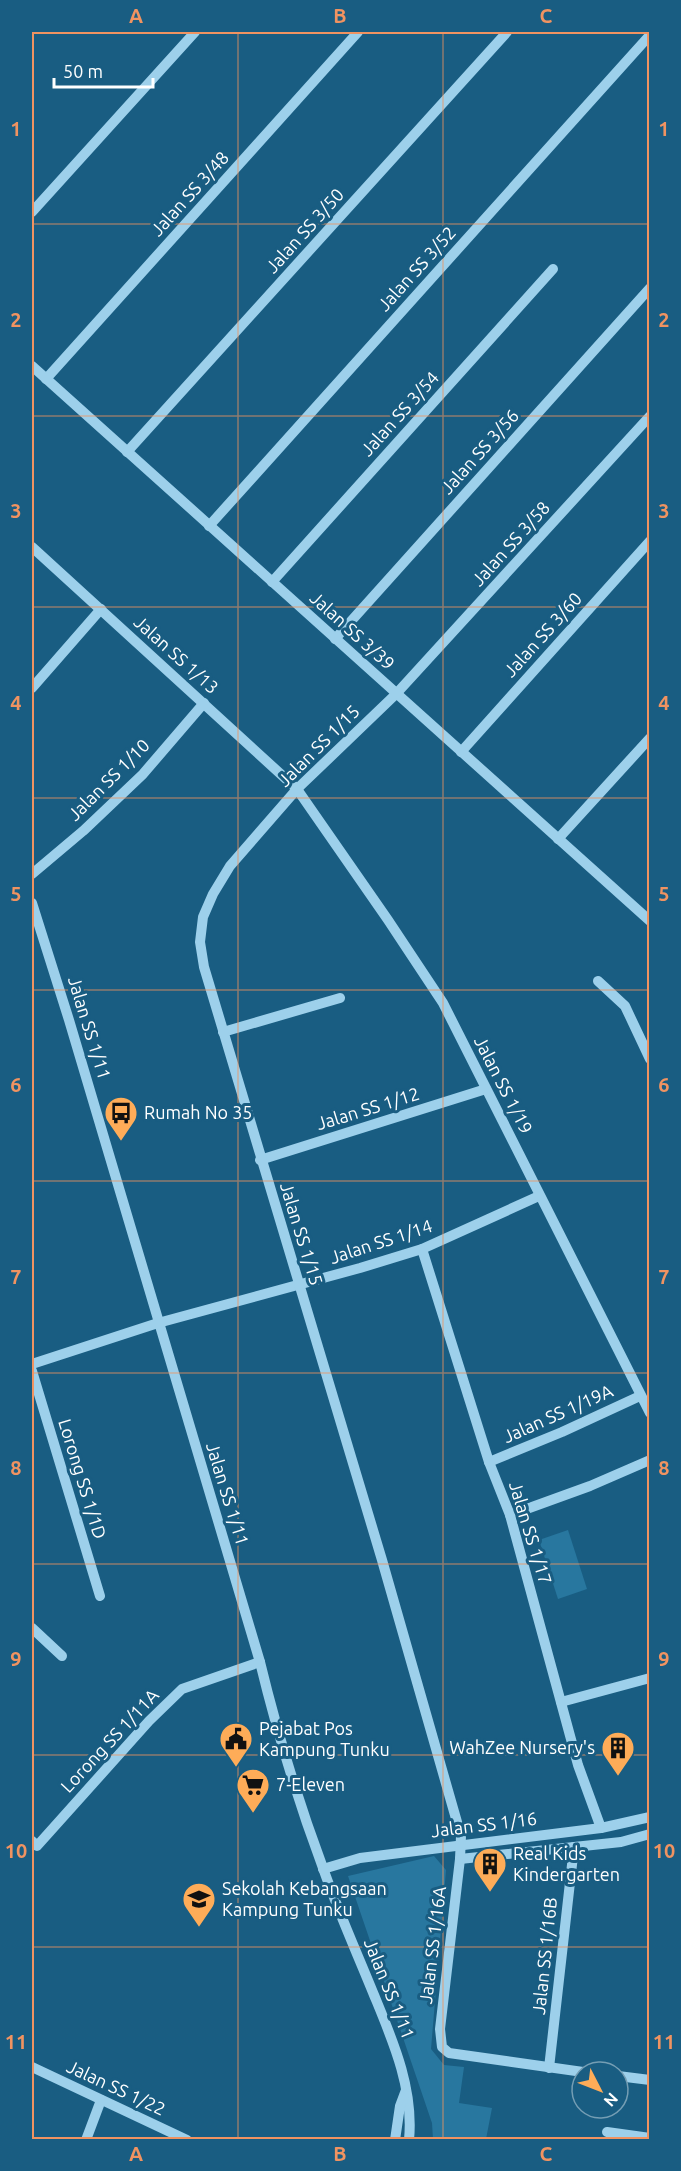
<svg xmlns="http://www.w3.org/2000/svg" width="681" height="2171" font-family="Ubuntu,sans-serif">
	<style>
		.park { fill: #28779f }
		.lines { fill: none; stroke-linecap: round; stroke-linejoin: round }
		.minor { stroke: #9dd0eb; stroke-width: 10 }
		.grid { fill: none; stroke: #f09361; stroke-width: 1.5; stroke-opacity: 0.55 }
		.labels { text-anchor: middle; stroke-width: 6; stroke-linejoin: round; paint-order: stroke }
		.street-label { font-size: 18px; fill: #fff; stroke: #195d82 }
		.poi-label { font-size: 18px; fill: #fff; stroke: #195d82; text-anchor: start }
		.neatline { fill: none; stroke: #f09361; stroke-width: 2 }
		.grid-label { font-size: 20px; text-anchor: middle; font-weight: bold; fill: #f09361 }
	</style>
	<rect width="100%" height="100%" fill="#195d82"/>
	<g class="park">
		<path d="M568,1530L587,1589L558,1599L539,1540Z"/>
		<path d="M434,1856L446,1870L431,2049L444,2065L464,2067L459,2103L492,2108L486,2139H433L432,2123L348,1876Z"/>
	</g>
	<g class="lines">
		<g class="minor">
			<path d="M32,212L195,32"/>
			<path d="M32,366L650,921"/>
			<path d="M46,379L358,32"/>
			<path d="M127,452L507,32"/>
			<path d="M209,526L650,35"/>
			<path d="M32,547L297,789L388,920L443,1003L650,1413"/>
			<path d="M272,582L553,269"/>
			<path d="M335,639L650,288"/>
			<path d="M32,688L101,609"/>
			<path d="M461,752L650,541"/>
			<path d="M558,839L650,738"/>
			<path d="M32,874L83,831L143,774L204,703"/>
			<path d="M32,903L69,1020L260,1662C277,1732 298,1801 323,1868C338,1911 357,1953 374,1995C393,2041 414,2089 409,2140"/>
			<path d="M598,981L625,1006L650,1059"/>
			<path d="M223,1032L340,998"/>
			<path d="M260,1160L486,1089"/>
			<path d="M422,1249L489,1462L510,1515L578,1765L601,1828"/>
			<path d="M32,1364L158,1323L360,1268L422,1249L539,1196"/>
			<path d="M32,1371L100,1596"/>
			<path d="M489,1462L562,1432L640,1396"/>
			<path d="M510,1515L590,1486L650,1460"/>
			<path d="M32,1628L62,1656"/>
			<path d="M561,1702L650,1678"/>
			<path d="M32,1841L37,1846L149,1721L182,1689L260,1662"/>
			<path d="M460,1859L621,1842L650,1834"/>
			<path d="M323,1869L360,1858L601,1828L650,1817"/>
			<path d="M32,2067L187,2140"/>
			<path d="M549,2068L574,1847"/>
			<path d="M583,2072L449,2053L442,2047L440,2029L460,1859L461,1836L382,1560L204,967L200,942L203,917L213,894L230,866L297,789L396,694L650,416"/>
			<path d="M618,2076L650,2080"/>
			<path d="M607,2132L650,2138"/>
			<path d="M86,2140L101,2100"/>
			<path d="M395,2140L400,2106L406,2090"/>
		</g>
	</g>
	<path class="grid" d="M238,32V2140M443,32V2140M32,224H650M32,416H650M32,607H650M32,798H650M32,990H650M32,1181H650M32,1373H650M32,1564H650M32,1755H650M32,1947H650"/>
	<defs>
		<g id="bus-pin" transform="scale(1.725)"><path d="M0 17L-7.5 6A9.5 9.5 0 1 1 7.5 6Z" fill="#feac58" stroke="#195d82"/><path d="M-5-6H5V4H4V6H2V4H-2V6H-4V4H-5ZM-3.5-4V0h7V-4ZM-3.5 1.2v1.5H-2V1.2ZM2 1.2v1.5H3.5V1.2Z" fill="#111"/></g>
		<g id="civic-pin" transform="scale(1.725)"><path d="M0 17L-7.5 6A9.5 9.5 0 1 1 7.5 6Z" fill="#feac58" stroke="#195d82"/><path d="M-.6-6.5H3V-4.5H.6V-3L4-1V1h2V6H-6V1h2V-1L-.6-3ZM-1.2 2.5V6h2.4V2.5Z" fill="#111"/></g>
		<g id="building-pin" transform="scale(1.725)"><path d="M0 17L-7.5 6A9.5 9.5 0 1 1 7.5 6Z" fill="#feac58" stroke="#195d82"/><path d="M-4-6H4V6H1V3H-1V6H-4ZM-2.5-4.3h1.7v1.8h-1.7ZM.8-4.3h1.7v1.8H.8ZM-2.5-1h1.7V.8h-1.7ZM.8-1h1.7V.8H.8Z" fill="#111"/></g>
		<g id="supermarket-pin" transform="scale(1.725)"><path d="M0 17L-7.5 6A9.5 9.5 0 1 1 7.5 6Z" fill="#feac58" stroke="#195d82"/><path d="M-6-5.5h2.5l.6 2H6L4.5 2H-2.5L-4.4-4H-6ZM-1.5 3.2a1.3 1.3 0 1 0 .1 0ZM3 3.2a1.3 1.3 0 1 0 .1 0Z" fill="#111"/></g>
		<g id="school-pin" transform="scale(1.725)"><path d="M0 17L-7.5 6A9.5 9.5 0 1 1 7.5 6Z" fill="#feac58" stroke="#195d82"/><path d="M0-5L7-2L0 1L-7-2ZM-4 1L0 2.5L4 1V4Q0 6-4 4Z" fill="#111"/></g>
	</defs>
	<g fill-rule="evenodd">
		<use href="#bus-pin" x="121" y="1113"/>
		<use href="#civic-pin" x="236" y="1739"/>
		<use href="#building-pin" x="618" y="1748"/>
		<use href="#supermarket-pin" x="253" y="1785"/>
		<use href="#building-pin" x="490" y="1864"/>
		<use href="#school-pin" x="199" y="1899"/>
	</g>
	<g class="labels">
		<g class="street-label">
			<text transform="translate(190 194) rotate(-48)" y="6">Jalan SS 3/48</text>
			<text transform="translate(305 231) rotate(-48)" y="6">Jalan SS 3/50</text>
			<text transform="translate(417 269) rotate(-48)" y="6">Jalan SS 3/52</text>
			<text transform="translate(400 414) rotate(-48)" y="6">Jalan SS 3/54</text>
			<text transform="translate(480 452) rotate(-48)" y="6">Jalan SS 3/56</text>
			<text transform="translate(511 544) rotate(-48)" y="6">Jalan SS 3/58</text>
			<text transform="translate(352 631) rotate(42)" y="6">Jalan SS 3/39</text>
			<text transform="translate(543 635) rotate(-48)" y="6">Jalan SS 3/60</text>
			<text transform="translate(176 655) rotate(42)" y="6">Jalan SS 1/13</text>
			<text transform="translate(319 746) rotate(-45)" y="6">Jalan SS 1/15</text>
			<text transform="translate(109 780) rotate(-45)" y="6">Jalan SS 1/10</text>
			<text transform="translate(89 1028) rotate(73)" y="6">Jalan SS 1/11</text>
			<text transform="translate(503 1085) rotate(63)" y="6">Jalan SS 1/19</text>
			<text transform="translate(368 1109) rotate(-17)" y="6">Jalan SS 1/12</text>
			<text transform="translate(301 1234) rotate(73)" y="6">Jalan SS 1/15</text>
			<text transform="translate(381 1242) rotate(-18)" y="6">Jalan SS 1/14</text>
			<text transform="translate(558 1414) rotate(-24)" y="6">Jalan SS 1/19A</text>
			<text transform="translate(82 1479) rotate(73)" y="6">Lorong SS 1/1D</text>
			<text transform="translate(227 1494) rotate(73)" y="6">Jalan SS 1/11</text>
			<text transform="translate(530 1533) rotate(73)" y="6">Jalan SS 1/17</text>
			<text transform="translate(110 1741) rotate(-47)" y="6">Lorong SS 1/11A</text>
			<text transform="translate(484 1825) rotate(-7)" y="6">Jalan SS 1/16</text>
			<text transform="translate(433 1945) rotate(-83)" y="6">Jalan SS 1/16A</text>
			<text transform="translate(545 1956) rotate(-84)" y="6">Jalan SS 1/16B</text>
			<text transform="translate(389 1989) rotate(68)" y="6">Jalan SS 1/11</text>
			<text transform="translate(116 2088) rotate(25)" y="6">Jalan SS 1/22</text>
		</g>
		<g class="poi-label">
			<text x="144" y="1119">Rumah No 35</text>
			<text x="259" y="1735">Pejabat Pos<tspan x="259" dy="21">Kampung Tunku</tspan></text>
			<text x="595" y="1754" text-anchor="end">WahZee Nursery's</text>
			<text x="276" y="1791">7-Eleven</text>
			<text x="513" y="1860">Real Kids<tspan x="513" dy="21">Kindergarten</tspan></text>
			<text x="222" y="1895">Sekolah Kebangsaan<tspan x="222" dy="21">Kampung Tunku</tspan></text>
		</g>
	</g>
	<rect width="681" height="2171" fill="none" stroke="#195d82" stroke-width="66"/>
	<g transform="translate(600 2090) rotate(132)"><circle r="28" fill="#195d82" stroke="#759eb4" stroke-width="1.5"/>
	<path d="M0-4.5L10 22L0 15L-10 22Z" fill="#feac58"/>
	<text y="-9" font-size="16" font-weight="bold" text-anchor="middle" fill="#ffffff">N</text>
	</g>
	<path d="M54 78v9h99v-9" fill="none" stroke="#ffffff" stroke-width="3"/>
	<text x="63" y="78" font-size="18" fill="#ffffff" stroke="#195d82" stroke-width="4.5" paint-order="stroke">50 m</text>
	<rect x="33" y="33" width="615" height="2105" class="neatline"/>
	<g class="grid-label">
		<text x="136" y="23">A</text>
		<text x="340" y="23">B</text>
		<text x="546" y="23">C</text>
		<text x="16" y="136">1</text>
		<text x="664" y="136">1</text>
		<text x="16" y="327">2</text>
		<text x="664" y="327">2</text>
		<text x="16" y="518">3</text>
		<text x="664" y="518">3</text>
		<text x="16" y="710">4</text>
		<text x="664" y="710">4</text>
		<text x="16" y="901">5</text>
		<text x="664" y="901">5</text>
		<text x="16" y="1092">6</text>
		<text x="664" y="1092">6</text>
		<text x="16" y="1284">7</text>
		<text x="664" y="1284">7</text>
		<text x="16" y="1475">8</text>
		<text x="664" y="1475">8</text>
		<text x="16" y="1666">9</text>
		<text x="664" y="1666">9</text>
		<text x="16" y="1858">10</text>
		<text x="664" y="1858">10</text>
		<text x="16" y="2049">11</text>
		<text x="664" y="2049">11</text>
		<text x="136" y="2161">A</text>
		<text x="340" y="2161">B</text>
		<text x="546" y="2161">C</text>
	</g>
</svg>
